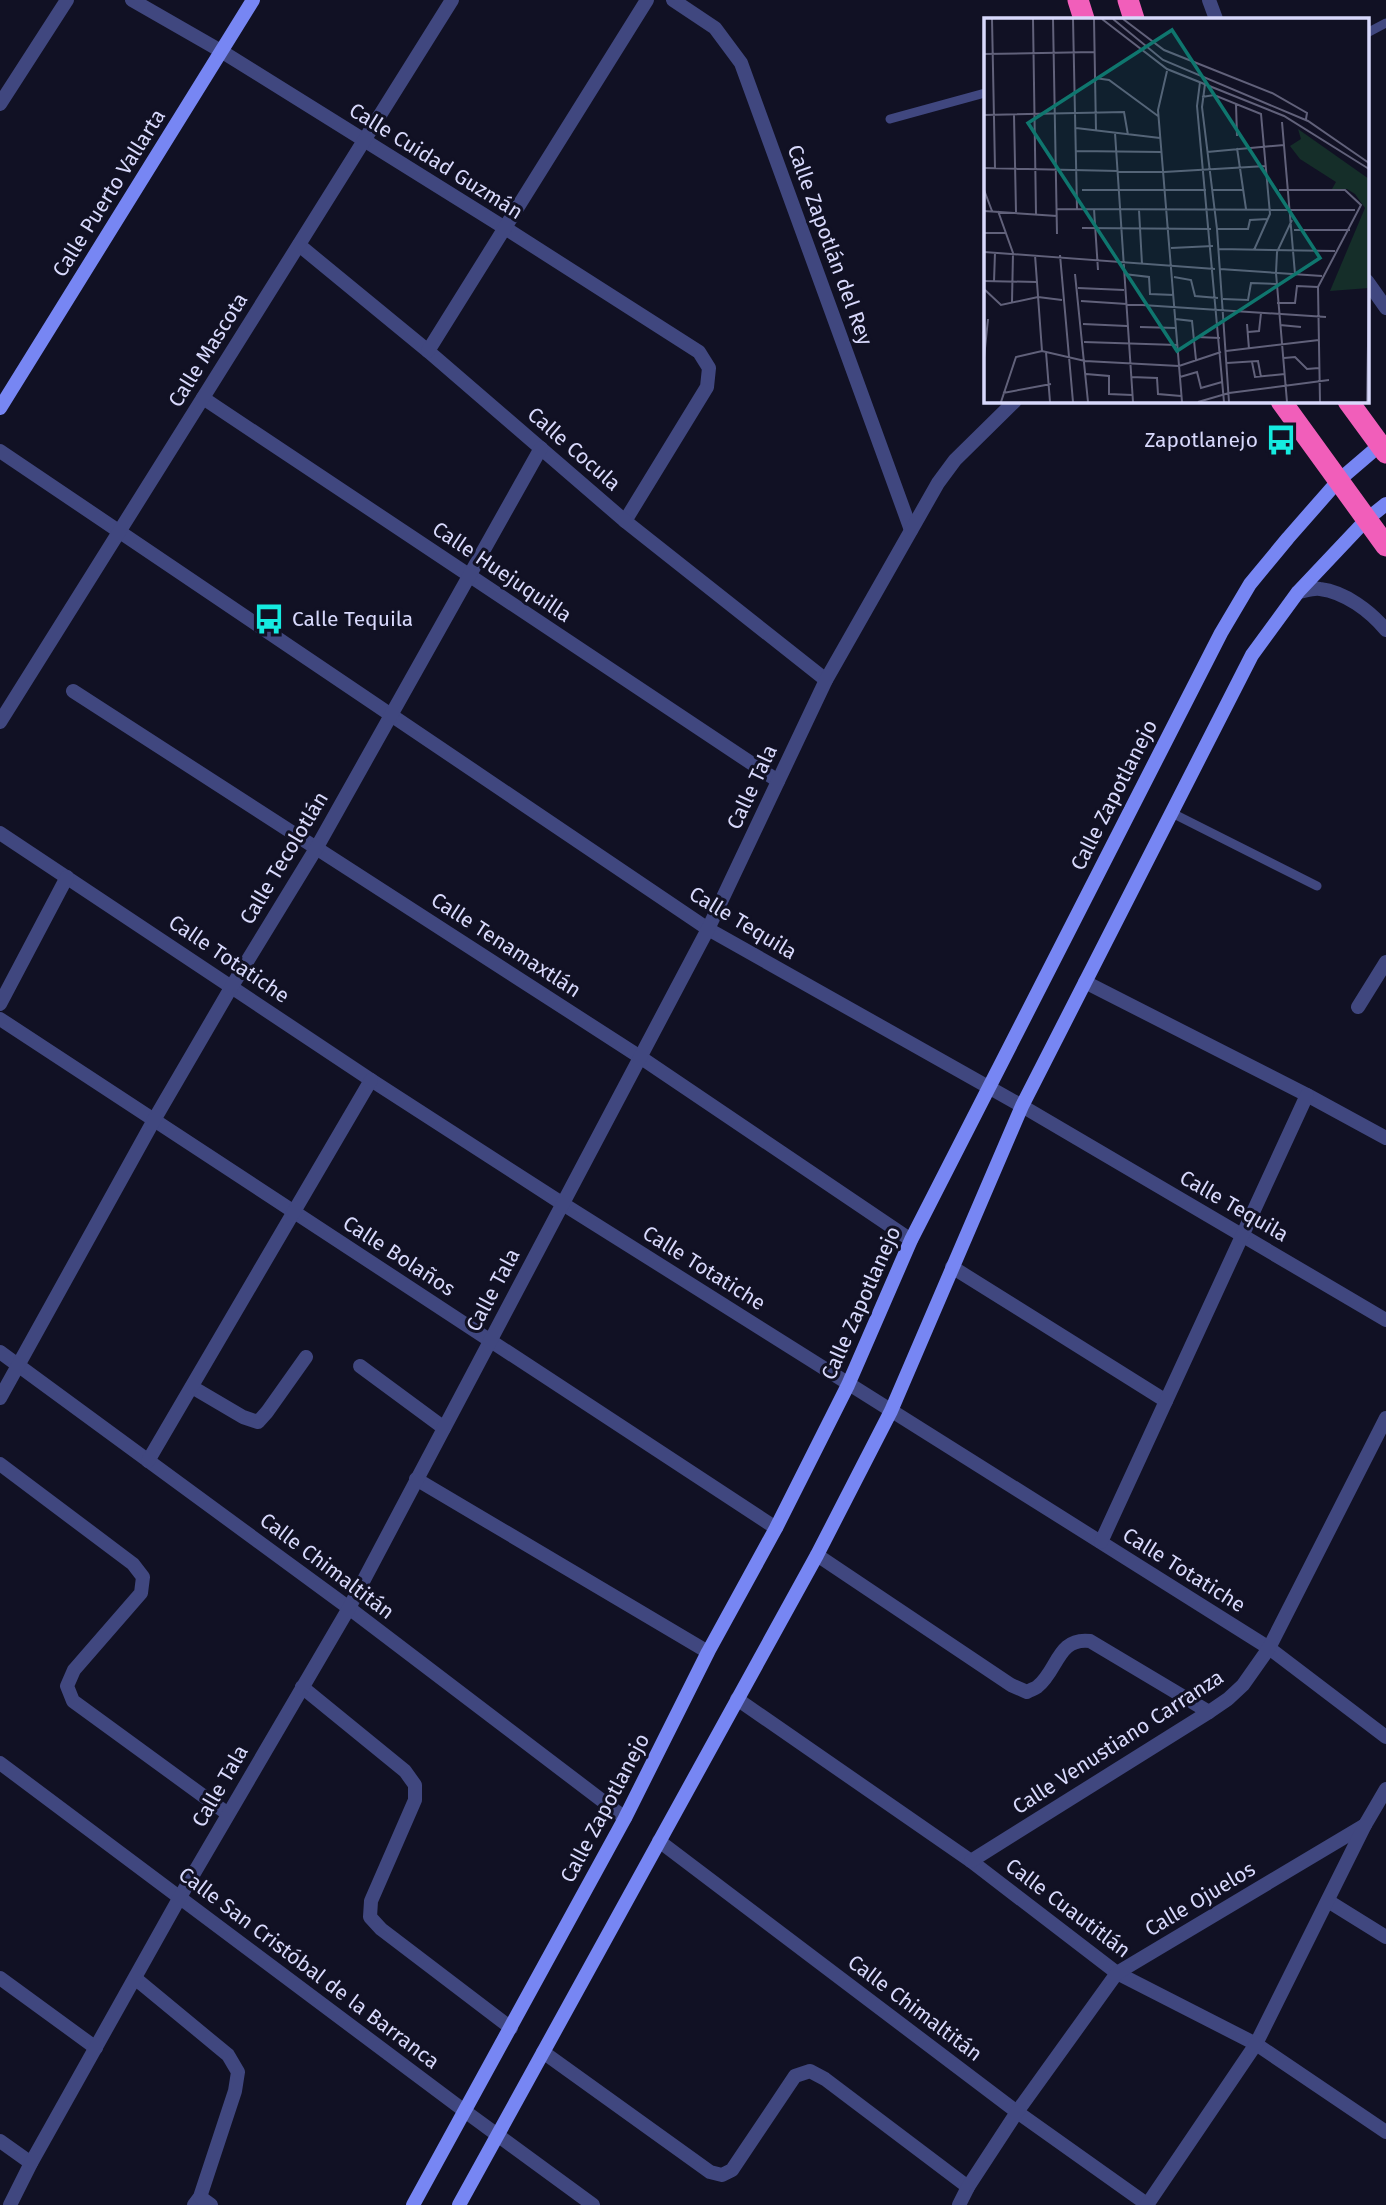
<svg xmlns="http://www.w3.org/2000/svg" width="1386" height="2205" font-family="'Fira Sans',sans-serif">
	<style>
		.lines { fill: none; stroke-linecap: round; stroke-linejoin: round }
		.lane { stroke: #40477f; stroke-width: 9 }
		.street { stroke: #40477f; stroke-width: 14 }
		.secondary { stroke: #7786f3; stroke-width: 14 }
		.highway { stroke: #f15eba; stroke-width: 21 }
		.labels { text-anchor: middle; stroke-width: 6; stroke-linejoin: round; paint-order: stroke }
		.street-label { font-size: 21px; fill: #d8d9fc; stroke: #111124 }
		.poi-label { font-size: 21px; fill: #d8d9fc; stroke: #111124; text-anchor: end }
		.inset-road { fill: none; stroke: #61617a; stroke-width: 2 }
		.view { fill: #0f766e; fill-opacity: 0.15; stroke: #0f766e; stroke-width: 3.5 }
		.inset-edge { fill: none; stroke: #d8d9fc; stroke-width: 3.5 }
	</style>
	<rect width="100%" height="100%" fill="#111124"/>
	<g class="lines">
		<g class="lane">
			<path d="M1367,33L1386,23"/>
			<path d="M890,119L985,93"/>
			<path d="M1172,813L1317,886"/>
		</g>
		<g class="street">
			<path d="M132,0L221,51L505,228L699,352L709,368L707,387L625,521"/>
			<path d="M673,0L715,28L741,63L911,530"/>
			<path d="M1209,0L1216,19"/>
			<path d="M0,104L67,0"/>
			<path d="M299,245L428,351L625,521L826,680"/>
			<path d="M1367,281L1386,308"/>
			<path d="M428,351L647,0"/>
			<path d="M203,398L778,781"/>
			<path d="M0,451L708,929L1022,1106L1386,1320"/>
			<path d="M1298,592C1305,591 1313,588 1320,589C1345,592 1370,611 1386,630"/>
			<path d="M73,691L640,1057L911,1240"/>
			<path d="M0,722L452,0"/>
			<path d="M0,833L371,1080L563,1204L1269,1648L1386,1737"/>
			<path d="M1085,982L1307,1095L1386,1138"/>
			<path d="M0,1004L67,877"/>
			<path d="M1358,1007L1386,962"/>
			<path d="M0,1019L776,1528"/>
			<path d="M952,1267L1166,1401"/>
			<path d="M0,1352L349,1608L625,1818"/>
			<path d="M360,1366L444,1428"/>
			<path d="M192,1387L243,1417L258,1422L267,1412L306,1357"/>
			<path d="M0,1398L154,1120L232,986L317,847L541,448"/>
			<path d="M148,1461L371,1080"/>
			<path d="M0,1464L133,1564L143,1577L141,1593L74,1670L67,1686L73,1701L228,1814"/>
			<path d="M416,1479L708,1652"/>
			<path d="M1101,1542L1307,1095"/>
			<path d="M817,1555L1011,1685L1027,1692C1030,1690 1034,1689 1037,1687C1058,1671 1057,1637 1090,1641L1209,1712"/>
			<path d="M302,1687L405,1771L415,1785V1800L371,1901L370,1917L381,1929L511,2028"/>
			<path d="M737,1699L971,1861L1117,1973L1256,2044L1386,2132"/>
			<path d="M0,1763L466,2112L593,2205"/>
			<path d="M659,1841L1017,2112L1148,2205"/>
			<path d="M971,1861L1209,1712L1228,1699L1243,1685L1269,1648L1386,1418"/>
			<path d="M1328,1901L1386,1937"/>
			<path d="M0,1978L96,2048"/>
			<path d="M136,1979L228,2055L238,2072L235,2091L200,2197L194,2205"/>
			<path d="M543,2052L710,2172L722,2175L732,2170L795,2076L810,2071L825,2079L968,2187"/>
			<path d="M0,2141L31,2163"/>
			<path d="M200,2197L211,2205"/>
			<path d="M10,2205L31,2163L180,1897L349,1608L708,929L826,680L938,483L955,460L1015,401"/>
			<path d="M959,2205L968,2187L1017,2112L1117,1973L1365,1825"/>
			<path d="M1147,2205L1256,2044L1365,1825L1386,1789"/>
		</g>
		<g class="secondary">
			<path d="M0,408L253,0"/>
			<path d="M413,2205L625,1818L708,1652L776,1528L848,1385L911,1240L1221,633L1250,584L1288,538L1338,481L1380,445"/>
			<path d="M459,2205L817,1555L891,1411L1022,1106L1252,655L1298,592L1366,520L1386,504"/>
		</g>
		<g class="highway">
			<path d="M1078,0L1084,19"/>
			<path d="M1128,0L1134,19"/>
			<path d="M1281,401L1386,546"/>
			<path d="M1348,401L1386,453"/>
		</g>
	</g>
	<defs>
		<g id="bus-bare" transform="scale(2.415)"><path d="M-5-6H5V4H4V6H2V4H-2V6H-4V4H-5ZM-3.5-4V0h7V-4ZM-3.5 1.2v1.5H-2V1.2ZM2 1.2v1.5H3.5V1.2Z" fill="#15ebe0" stroke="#111124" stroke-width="2.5" paint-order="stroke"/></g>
	</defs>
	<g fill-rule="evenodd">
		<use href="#bus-bare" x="1281" y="440"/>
		<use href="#bus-bare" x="269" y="619"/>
	</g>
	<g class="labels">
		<g class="street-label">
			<text transform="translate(436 161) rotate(32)" y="7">Calle Cuidad Guzmán</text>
			<text transform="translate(109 193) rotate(-58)" y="7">Calle Puerto Vallarta</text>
			<text transform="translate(830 245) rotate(70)" y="7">Calle Zapotlán del Rey</text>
			<text transform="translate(208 350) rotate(-58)" y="7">Calle Mascota</text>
			<text transform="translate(574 449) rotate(41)" y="7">Calle Cocula</text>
			<text transform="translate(502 572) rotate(34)" y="7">Calle Huejuquilla</text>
			<text transform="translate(752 787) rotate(-65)" y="7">Calle Tala</text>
			<text transform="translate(1114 795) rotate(-63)" y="7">Calle Zapotlanejo</text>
			<text transform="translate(284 858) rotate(-59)" y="7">Calle Tecolotlán</text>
			<text transform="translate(743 923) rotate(31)" y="7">Calle Tequila</text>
			<text transform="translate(506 945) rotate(33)" y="7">Calle Tenamaxtlán</text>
			<text transform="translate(229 959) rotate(34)" y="7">Calle Totatiche</text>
			<text transform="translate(1234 1206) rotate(30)" y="7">Calle Tequila</text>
			<text transform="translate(399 1256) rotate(33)" y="7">Calle Bolaños</text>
			<text transform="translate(704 1268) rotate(32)" y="7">Calle Totatiche</text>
			<text transform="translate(493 1290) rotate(-62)" y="7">Calle Tala</text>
			<text transform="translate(861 1303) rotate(-66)" y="7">Calle Zapotlanejo</text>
			<text transform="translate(327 1566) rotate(37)" y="7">Calle Chimaltitán</text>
			<text transform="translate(1184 1570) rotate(32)" y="7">Calle Totatiche</text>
			<text transform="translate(1118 1742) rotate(-33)" y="7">Calle Venustiano Carranza</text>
			<text transform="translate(220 1786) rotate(-60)" y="7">Calle Tala</text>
			<text transform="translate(605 1808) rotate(-62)" y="7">Calle Zapotlanejo</text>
			<text transform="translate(1200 1899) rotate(-31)" y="7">Calle Ojuelos</text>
			<text transform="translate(1068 1908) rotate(37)" y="7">Calle Cuautitlán</text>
			<text transform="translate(309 1968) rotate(37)" y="7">Calle San Cristóbal de la Barranca</text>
			<text transform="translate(915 2008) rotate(37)" y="7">Calle Chimaltitán</text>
		</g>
		<g class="poi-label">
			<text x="1258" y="447">Zapotlanejo</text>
			<text x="292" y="626" text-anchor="start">Calle Tequila</text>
		</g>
	</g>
	<g transform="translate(984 18)">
		<rect width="385" height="385" fill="#111124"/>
		<path d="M314,111L385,161V270L346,273L381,190L371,176L363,171H348L352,164L316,141L306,128L317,121Z" fill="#152e29"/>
		<path class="inset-road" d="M8,1L11,150M49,1L52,196M69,1L73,216M89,1L93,191M110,1L112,113M118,1L183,51L300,98L385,151M129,1L179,42L324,103L385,145M139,1L180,32L288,75L323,95L322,101M0,36L110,34M183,53L174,92L198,384M111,60L125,62L174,98M216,64L213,88L240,384M221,66L218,89L233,211L245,384M218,79L230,77L277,96L286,196L270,232M252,86L253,118M0,97L140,94L144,117M30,97L32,194M298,104L311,256M92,110L176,120M131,115L149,384M253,130L262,191M92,133L177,134M223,134L300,127M0,150L180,154L282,148M0,172L8,193M98,172H222M228,172H259M295,172H361L377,187L334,269L336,384M73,191L371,192M110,191L114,252M155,192L158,246M0,193L73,198M14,193L29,235L28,284M98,210L227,211M233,211H264L266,202L284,201M310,212H366M0,215H22M187,230L229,228M235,231L351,233M0,234L231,251M51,237L58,333M76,237L89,384M236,251L338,258M91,256L104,384M140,256L165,259L166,276L190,277M190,259L207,262L211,278L234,280M0,263L53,264M10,264L11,234M94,270L140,272M0,271L17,287L54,279L78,282M239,281L264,282L267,265L292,266M97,283L342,299M293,285H311L313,268L334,269M385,288V332M191,301L208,303L212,342M99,306L143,308M263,306L265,331M296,307L317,309M156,309L192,310M264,314L275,313L277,295M213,319L236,320M100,324L193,327M242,333L335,322M62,334L66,384M0,340L4,301M300,340L311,339L323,351L335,350M268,344L271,359L301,356M243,345L274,343L277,359M102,356L125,358V376L148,377M147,359L173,360L174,376L197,378M196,359L213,354L217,370L238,364M19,375L67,366M17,384L32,339L58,333L101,343L195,348L237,334M214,384L245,375L345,362M303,384L292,255L293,234L308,202M383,384L385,270"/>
		<path class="view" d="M188,12L336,240L193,333L44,105Z"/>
		<rect width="385" height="385" class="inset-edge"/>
	</g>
</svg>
